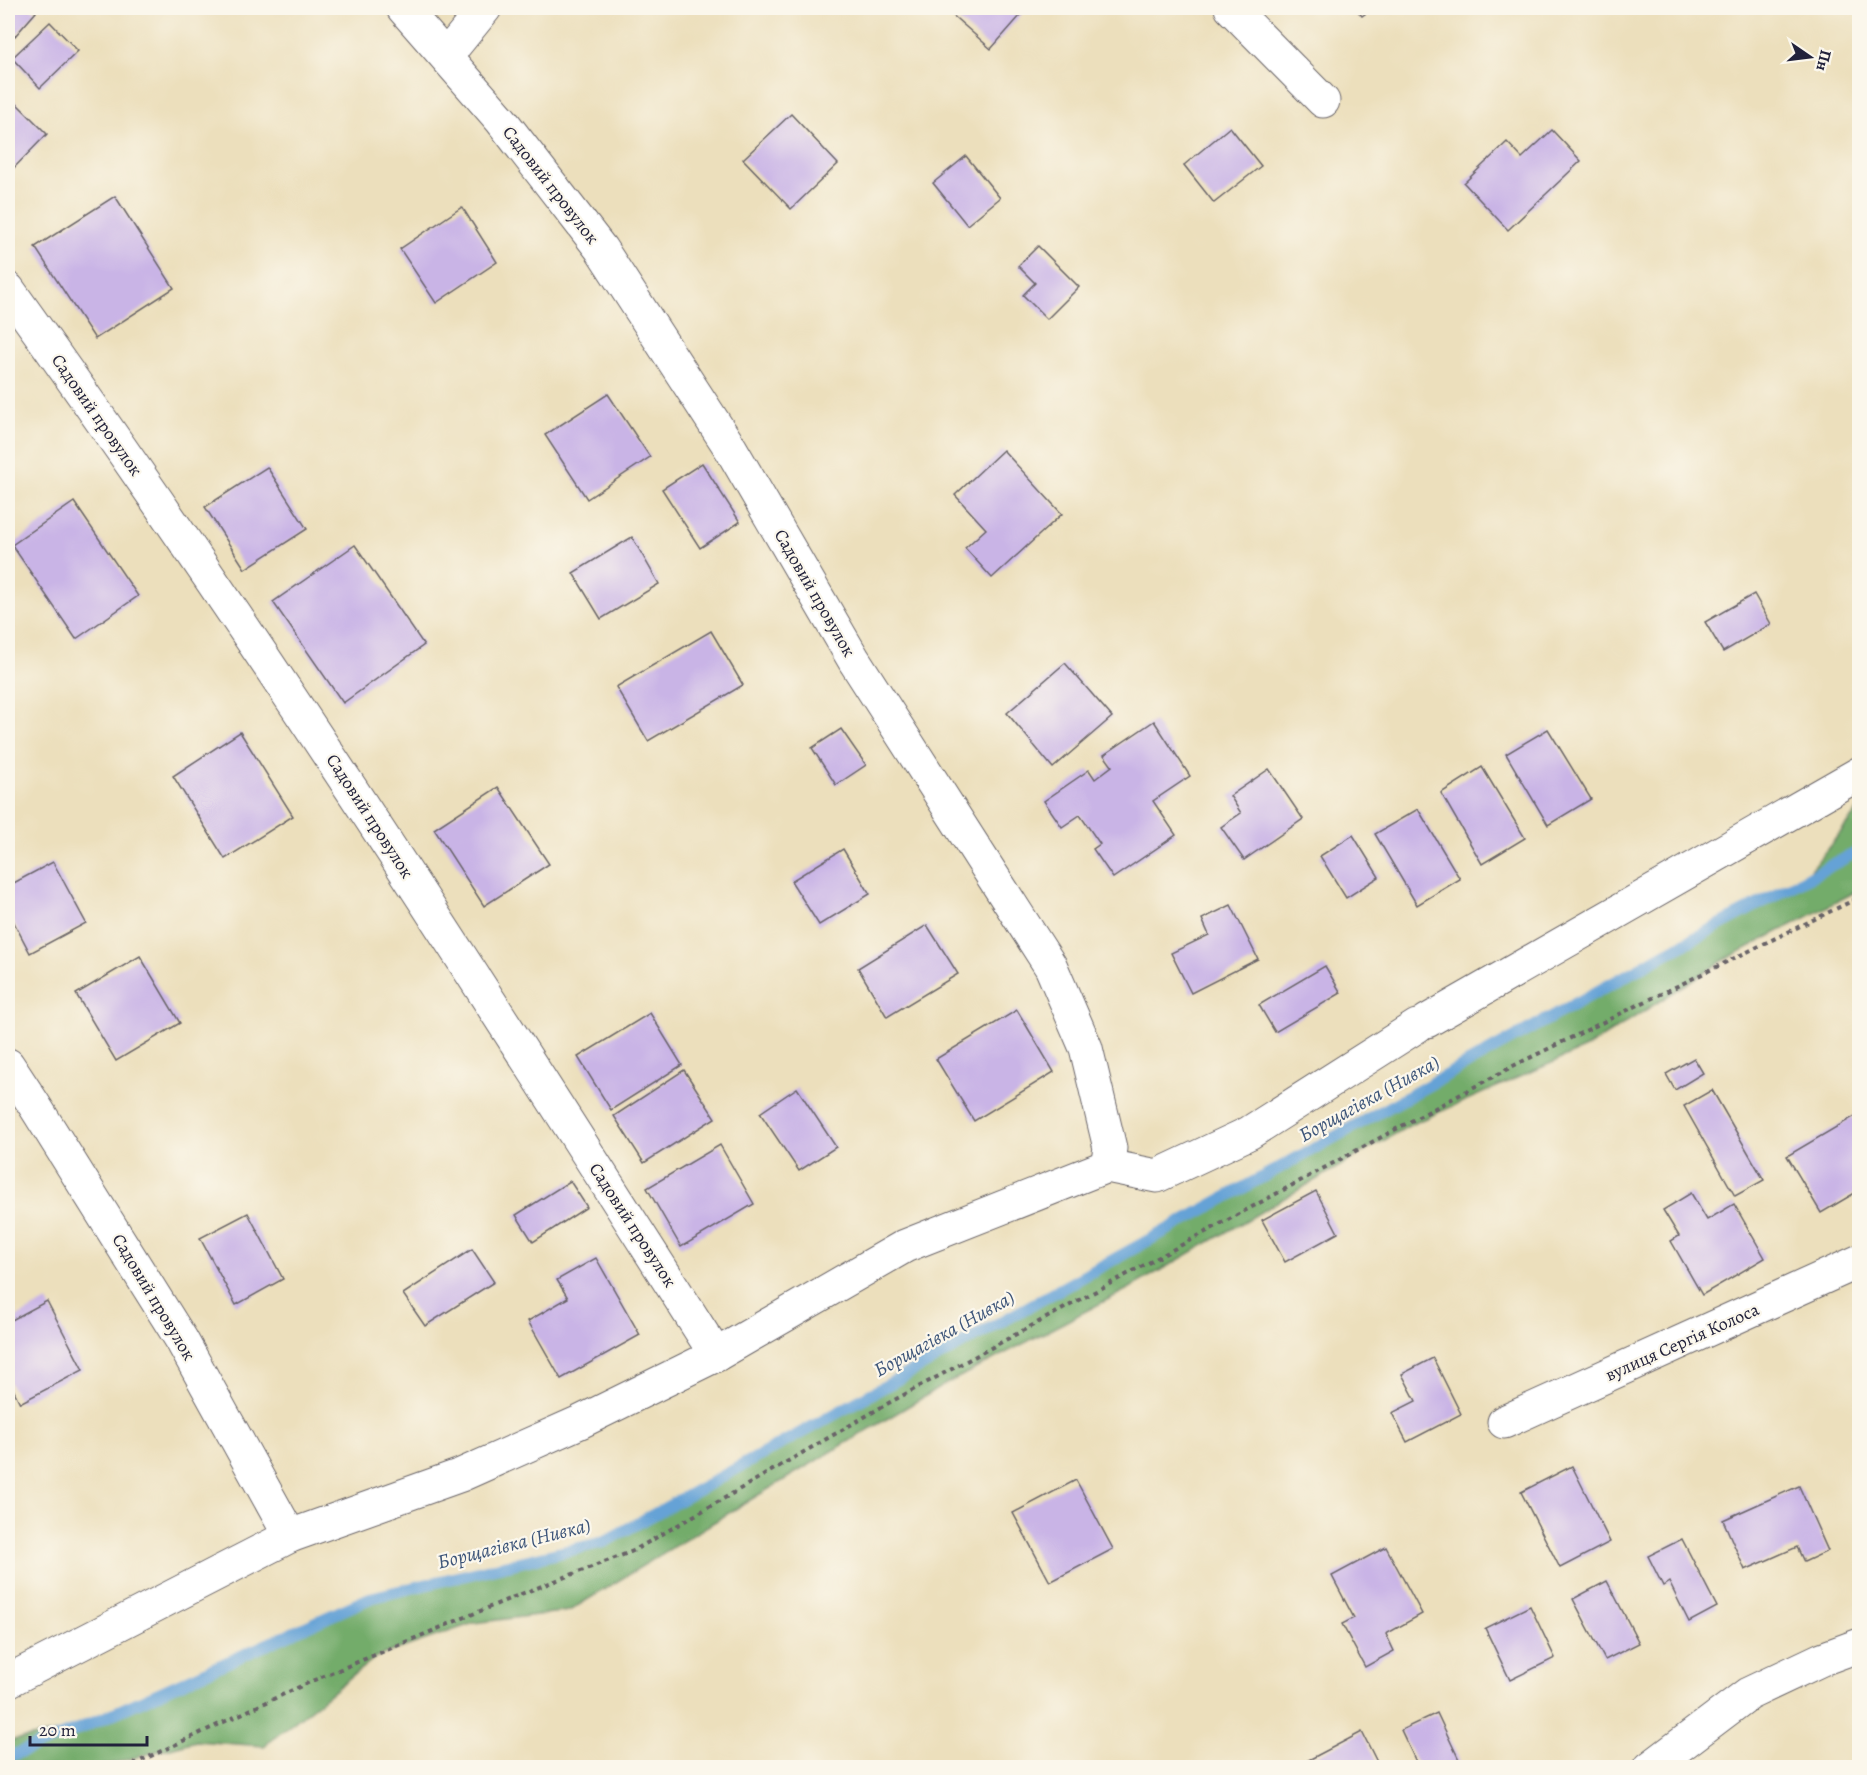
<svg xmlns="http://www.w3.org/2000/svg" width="1867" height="1775" font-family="Alegreya,serif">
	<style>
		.forest { fill: #73ac6b; stroke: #4a6753; stroke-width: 1.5 }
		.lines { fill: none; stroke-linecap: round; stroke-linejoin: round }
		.stream { stroke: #65a2d6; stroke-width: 12 }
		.building { fill: #c9b4e6 }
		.minor-casing { stroke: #696468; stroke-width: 35 }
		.path { stroke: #696468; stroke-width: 4; stroke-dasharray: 4.5 4.5; stroke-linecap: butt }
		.minor { stroke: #fff; stroke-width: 33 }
		.labels { text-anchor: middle; stroke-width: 4.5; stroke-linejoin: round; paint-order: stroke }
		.street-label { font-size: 18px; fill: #22223b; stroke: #fbf7ec }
		.water-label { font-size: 20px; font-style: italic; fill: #3d5579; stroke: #fbf7ec }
	</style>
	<rect width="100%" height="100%" fill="#fbf7ec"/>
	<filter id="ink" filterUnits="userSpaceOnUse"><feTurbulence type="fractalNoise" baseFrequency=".0167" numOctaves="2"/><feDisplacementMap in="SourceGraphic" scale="12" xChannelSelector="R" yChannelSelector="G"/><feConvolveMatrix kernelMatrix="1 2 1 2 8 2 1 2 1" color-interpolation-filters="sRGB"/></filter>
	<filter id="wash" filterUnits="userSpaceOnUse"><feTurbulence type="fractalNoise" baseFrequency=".008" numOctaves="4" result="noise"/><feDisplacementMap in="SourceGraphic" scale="24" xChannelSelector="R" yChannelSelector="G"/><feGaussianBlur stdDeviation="1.35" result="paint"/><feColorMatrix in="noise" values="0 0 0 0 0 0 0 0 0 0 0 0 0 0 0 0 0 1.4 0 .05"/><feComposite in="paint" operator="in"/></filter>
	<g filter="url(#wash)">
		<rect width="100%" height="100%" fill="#ecdfbc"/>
		<path class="forest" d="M1859,809V890L1724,960L1586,1048L1412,1124L1130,1288L944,1385L750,1500L569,1611L474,1623L376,1657L264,1746L196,1741L100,1767H8V1741L79,1729L370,1598L604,1542L1665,954L1802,881Z"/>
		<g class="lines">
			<path class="stream" d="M8,1757L79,1729L370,1598L604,1542L1665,954L1860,850"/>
		</g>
		<g id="blocks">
			<g class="building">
				<path d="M8,8H31L36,12L8,44Z"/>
				<path d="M953,8H1027L991,49L949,12Z"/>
				<path d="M1355,8H1373L1362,16Z"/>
				<path d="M50,22L78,51L40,88L12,58Z"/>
				<path d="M8,95L47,134L8,174Z"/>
				<path d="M791,114L838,164L791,209L743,159Z"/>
				<path d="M1230,127L1261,166L1214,203L1184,165Z"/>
				<path d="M1552,130L1581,161L1508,230L1464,183L1507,142L1522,158Z"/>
				<path d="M966,156L1000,198L967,225L933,183Z"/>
				<path d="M115,196L174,288L95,339L35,247Z"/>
				<path d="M462,207L497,262L436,303L400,249Z"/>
				<path d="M1038,246L1079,287L1047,319L1023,295L1035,283L1018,266Z"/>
				<path d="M608,394L650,457L587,499L545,435Z"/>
				<path d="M1003,450L1062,514L992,578L965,548L986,529L955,495Z"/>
				<path d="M702,463L740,522L700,548L662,489Z"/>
				<path d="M267,467L307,529L245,569L205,507Z"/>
				<path d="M74,502L138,596L76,639L12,545Z"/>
				<path d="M632,537L659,584L601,619L573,573Z"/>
				<path d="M355,545L424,645L343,703L273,602Z"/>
				<path d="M1754,594L1771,624L1723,652L1705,622Z"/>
				<path d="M711,631L743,685L648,741L616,687Z"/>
				<path d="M1065,663L1112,717L1053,768L1007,713Z"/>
				<path d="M1154,721L1190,776L1153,801L1176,835L1113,878L1093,849L1100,844L1080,815L1062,827L1044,801L1089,770L1095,779L1112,766L1104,755Z"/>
				<path d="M841,729L866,765L836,785L812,748Z"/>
				<path d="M1548,729L1591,799L1548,825L1506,754Z"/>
				<path d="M240,732L293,816L225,859L173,776Z"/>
				<path d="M1482,767L1525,838L1482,864L1441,793Z"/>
				<path d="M1269,769L1303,819L1244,860L1221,827L1241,813L1230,796Z"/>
				<path d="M498,787L549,864L484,906L434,829Z"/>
				<path d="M1418,809L1460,879L1417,905L1375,834Z"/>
				<path d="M1353,835L1379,877L1346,898L1320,856Z"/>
				<path d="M843,849L870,894L819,925L791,881Z"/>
				<path d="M53,862L86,923L30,953L8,911V886Z"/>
				<path d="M1231,905L1258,959L1191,993L1171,953L1209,935L1202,919Z"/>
				<path d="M927,925L958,974L887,1017L858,968Z"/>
				<path d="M140,956L180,1023L116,1061L76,994Z"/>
				<path d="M1325,966L1341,993L1275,1032L1259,1005Z"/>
				<path d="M1017,1010L1054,1072L974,1121L936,1059Z"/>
				<path d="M650,1013L682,1065L611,1110L578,1057Z"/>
				<path d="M1694,1058L1703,1073L1675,1090L1666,1074Z"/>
				<path d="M684,1070L715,1118L644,1163L614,1116Z"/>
				<path d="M797,1088L836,1147L799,1171L760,1113Z"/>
				<path d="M1712,1090L1764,1180L1735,1196L1684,1106Z"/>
				<path d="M1860,1113V1190L1821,1213L1787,1156Z"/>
				<path d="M720,1145L754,1204L681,1247L647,1188Z"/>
				<path d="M570,1181L587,1207L533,1242L516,1215Z"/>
				<path d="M1316,1191L1338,1233L1285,1262L1262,1220Z"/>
				<path d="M1691,1193L1707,1220L1734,1204L1765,1258L1702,1295L1671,1241L1679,1236L1663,1210Z"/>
				<path d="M248,1213L283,1279L236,1305L200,1238Z"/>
				<path d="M472,1249L494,1282L425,1326L403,1294Z"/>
				<path d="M596,1258L640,1335L561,1379L528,1321L568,1298L557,1280Z"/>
				<path d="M47,1301L83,1370L20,1403L8,1379V1322Z"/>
				<path d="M1433,1358L1461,1414L1407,1442L1392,1413L1416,1401L1402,1374Z"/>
				<path d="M1572,1466L1610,1542L1560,1568L1521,1492Z"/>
				<path d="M1076,1480L1113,1549L1050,1582L1013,1513Z"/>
				<path d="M1799,1486L1828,1551L1804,1562L1797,1547L1745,1570L1723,1520Z"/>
				<path d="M1682,1539L1717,1607L1689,1622L1669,1582L1663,1586L1648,1556Z"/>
				<path d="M1386,1547L1422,1614L1386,1634L1394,1651L1365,1667L1342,1624L1354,1618L1332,1576Z"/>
				<path d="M1607,1581L1639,1643L1605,1660L1573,1599Z"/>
				<path d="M1530,1606L1555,1658L1510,1680L1485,1628Z"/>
				<path d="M1437,1713L1463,1768H1419L1401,1730Z"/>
				<path d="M1362,1732L1380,1768H1302L1301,1764Z"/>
			</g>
		</g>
	</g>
	<g filter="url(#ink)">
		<use href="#blocks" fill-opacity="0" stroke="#696468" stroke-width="1.5"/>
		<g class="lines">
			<g class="minor-casing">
				<g id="minor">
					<path d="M403,8L501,120L601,249L731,449L854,660L1051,967L1086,1048L1110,1148L1107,1166"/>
					<path d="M1231,8L1323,101"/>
					<path d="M446,56L485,8"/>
					<path d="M8,289C257,635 487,995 716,1355"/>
					<path d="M1427,1021L1860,773"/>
					<path d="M8,1065L33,1103L181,1339L290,1536"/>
					<path d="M1504,1422L1860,1261"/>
					<path d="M8,1681L290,1536L461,1475L580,1422L716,1355L905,1246L1107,1166L1157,1176L1249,1133L1417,1026"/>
					<path d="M1650,1768L1748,1694L1822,1659L1860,1645"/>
				</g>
			</g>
			<path class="path" d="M125,1768L312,1681L521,1594L633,1551L885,1405L1513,1066L1860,897"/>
			<use href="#minor" class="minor"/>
		</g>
	</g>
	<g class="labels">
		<g class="street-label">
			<text transform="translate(551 185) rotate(52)" y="6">Садовий провулок</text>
			<text transform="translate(97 415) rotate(55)" y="6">Садовий провулок</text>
			<text transform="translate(815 593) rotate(60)" y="6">Садовий провулок</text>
			<text transform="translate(370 816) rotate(57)" y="6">Садовий провулок</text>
			<text transform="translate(633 1225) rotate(57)" y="6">Садовий провулок</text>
			<text transform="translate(154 1297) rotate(59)" y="6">Садовий провулок</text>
			<text transform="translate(1682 1342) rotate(-24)" y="6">вулиця Сергія Колоса</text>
		</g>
		<g class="water-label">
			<text transform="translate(1369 1098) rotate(-29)" y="7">Борщагівка (Нивка)</text>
			<text transform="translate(944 1333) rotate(-29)" y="7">Борщагівка (Нивка)</text>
			<text transform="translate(514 1543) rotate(-14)" y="7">Борщагівка (Нивка)</text>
		</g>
	</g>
	<rect width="1867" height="1775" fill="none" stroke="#fbf7ec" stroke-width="30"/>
	<g transform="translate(1810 57) rotate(104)" stroke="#fbf7ec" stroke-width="4.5" paint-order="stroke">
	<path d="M0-4.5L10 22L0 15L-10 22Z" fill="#22223b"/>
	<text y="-9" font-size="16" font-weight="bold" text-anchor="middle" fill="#22223b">Пн</text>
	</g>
	<path d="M30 1736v9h117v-9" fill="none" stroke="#22223b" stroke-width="3"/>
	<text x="39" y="1736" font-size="18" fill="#22223b" stroke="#fbf7ec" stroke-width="4.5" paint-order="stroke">20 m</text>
</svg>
